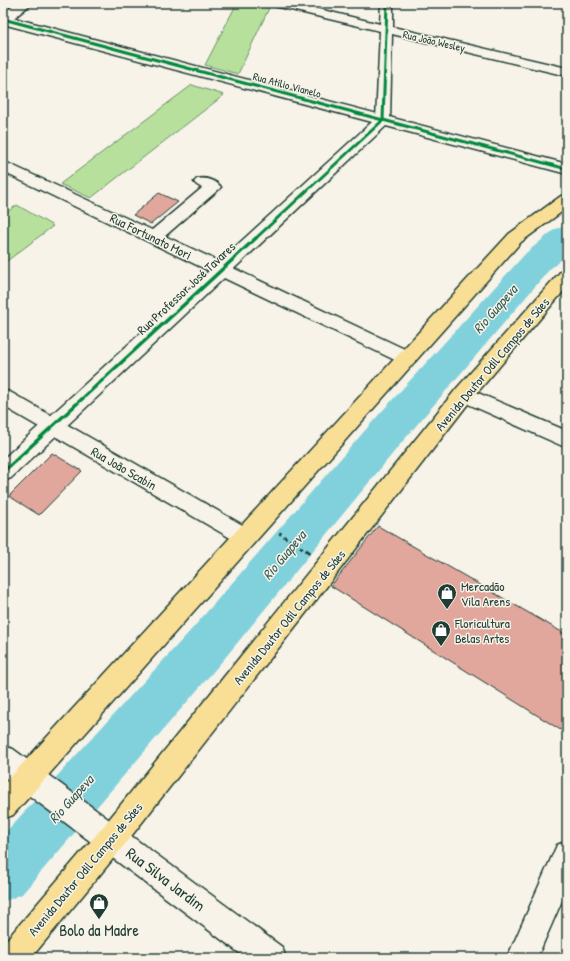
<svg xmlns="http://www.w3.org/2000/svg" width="570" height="961" font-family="'Patrick Hand',sans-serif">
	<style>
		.green { fill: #b7e09d; stroke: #6b8e68 }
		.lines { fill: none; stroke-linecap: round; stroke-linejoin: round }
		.river { fill: #81d1dd; fill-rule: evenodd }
		.building { fill: #e1a79d; stroke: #1f3d34 }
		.minor-casing { stroke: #1f3d34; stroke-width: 3 }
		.tertiary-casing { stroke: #1f3d34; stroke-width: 3 }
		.primary-casing { stroke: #1f3d34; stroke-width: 3 }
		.path-far1 { stroke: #1f3d34; stroke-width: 2.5; stroke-dasharray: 3.5 3; stroke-linecap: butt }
		.path { stroke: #1f3d34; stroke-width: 3; stroke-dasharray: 5 3.5; stroke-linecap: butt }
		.minor { fill: #f7f3e8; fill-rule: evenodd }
		.tertiary { fill: #f7f3e8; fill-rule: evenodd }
		.primary { fill: #f9df96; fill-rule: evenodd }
		.cycleway-far1-casing { stroke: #f7f3e8; stroke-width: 5 }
		.cycleway-casing { stroke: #f7f3e8; stroke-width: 6 }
		.cycleway-far1 { stroke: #00873e; stroke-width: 3 }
		.cycleway { stroke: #00873e; stroke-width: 3.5 }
		.labels { text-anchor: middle; stroke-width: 3; stroke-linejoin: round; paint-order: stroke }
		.far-street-label { font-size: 11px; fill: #1f3d34; stroke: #f7f3e8 }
		.street-label { font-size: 13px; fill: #1f3d34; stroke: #f7f3e8 }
		.poi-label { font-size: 13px; fill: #1f3d34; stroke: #f7f3e8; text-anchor: start }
		.water-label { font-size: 14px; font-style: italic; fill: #335b56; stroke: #f7f3e8 }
		.near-street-label { font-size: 16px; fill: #1f3d34; stroke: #f7f3e8 }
		.near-poi-label { font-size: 16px; fill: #1f3d34; stroke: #f7f3e8 }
	</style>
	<rect width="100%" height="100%" fill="#f7f3e8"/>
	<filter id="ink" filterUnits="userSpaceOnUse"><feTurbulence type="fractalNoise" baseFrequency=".025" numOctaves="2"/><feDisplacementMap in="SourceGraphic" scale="8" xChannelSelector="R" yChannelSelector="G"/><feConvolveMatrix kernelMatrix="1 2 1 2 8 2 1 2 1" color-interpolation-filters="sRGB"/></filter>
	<g filter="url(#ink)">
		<g class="green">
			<path d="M237,3L269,8L238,74L205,65Z"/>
			<path d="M192,85L224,95L91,198L60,184Z"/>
			<path d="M17,205L53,226L3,264V215Z"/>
		</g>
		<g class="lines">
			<path class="river" d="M567,226V255L550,269L403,441L224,659L22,894L3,902V835L192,629L375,419L526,253L555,229Z"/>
		</g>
		<g class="building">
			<path d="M159,193L178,202L151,224L133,215Z"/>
			<path d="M52,453L82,471L39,515L9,496Z"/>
			<path d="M378,526L567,635V734L331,586Z"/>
		</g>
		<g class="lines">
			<g class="minor-casing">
				<g id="minor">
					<path d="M272,3H294L380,24L381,3H393V27L567,68V76L392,34L390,120L388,123L383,124L378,123L376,120L380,31L274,6Z"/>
					<path d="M3,161L152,230L202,188L197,185L194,182L197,179C205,177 216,180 221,187L218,190L165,236L413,353L416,358L413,363L407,365L401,363L3,172Z"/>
					<path d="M464,387L567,431V448L457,399L455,394L457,389Z"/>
					<path d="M3,390L10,392L253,531L256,537L253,543L246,546L239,543L3,406Z"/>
				</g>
			</g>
			<g class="tertiary-casing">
				<g id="tertiary">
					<path d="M16,3H32L14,18L567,164V174L386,126L11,478L3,481V459L372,122L3,24V13Z"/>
					<path d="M3,746L13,749L282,947L286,958H246L3,776Z"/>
					<path d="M567,841V889L537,958H507L557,845Z"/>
				</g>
			</g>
			<g class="primary-casing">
				<g id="primary">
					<path d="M567,195V208L521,242L13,815L3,819V785L509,234L561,196Z"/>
					<path d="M567,269V287L471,400L338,572L122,848L31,958H3V944L102,828L457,388L561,271Z"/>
				</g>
			</g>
			<path class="path-far1" d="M281,532L280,534L307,551"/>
			<path class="path" d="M306,550L310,553"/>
			<use href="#minor" class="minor"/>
			<use href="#tertiary" class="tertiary"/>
			<use href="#primary" class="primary"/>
			<g class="cycleway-far1-casing">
				<g id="cycleway-far1">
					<path d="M3,19L567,169"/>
					<path d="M255,239L383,120L387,3"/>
				</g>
			</g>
			<g class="cycleway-casing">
				<path id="cycleway" d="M3,472L256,238"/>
			</g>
			<use href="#cycleway-far1" class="cycleway-far1"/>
			<use href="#cycleway" class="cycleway"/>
		</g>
	</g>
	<defs>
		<g id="shop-pin" transform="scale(1)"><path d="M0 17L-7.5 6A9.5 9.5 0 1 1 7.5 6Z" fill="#1f3d34" stroke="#f7f3e8"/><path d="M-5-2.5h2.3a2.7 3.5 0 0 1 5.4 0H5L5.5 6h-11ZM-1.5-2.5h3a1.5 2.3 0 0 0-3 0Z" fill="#fff"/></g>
	</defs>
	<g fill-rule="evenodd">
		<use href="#shop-pin" x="447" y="593"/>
		<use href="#shop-pin" x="441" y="630"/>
		<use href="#shop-pin" x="99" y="903"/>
	</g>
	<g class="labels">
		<g class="far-street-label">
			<text transform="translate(434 41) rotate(13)" y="4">Rua João Wesley</text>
			<text transform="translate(287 85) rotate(15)" y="4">Rua Atílio Vianelo</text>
		</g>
		<g class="street-label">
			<text transform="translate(151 236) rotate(26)" y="5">Rua Fortunato Mori</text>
			<text transform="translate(186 288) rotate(-43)" y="5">Rua Professor José Tavares</text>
			<text transform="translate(492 364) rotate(-50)" y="5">Avenida Doutor Odil Campos de Sáes</text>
			<text transform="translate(124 468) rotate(30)" y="5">Rua João Scabin</text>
			<text transform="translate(289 617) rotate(-51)" y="5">Avenida Doutor Odil Campos de Sáes</text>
			<text transform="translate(85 869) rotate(-50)" y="5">Avenida Doutor Odil Campos de Sáes</text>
		</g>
		<g class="poi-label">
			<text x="461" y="591">Mercadão<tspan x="461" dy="15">Vila Arens</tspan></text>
			<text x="455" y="628">Floricultura<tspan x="455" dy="15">Belas Artes</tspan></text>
		</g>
		<g class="water-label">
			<text transform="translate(495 309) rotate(-49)" y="5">Rio Guapeva</text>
			<text transform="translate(284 555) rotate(-50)" y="5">Rio Guapeva</text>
			<text transform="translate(71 799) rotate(-48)" y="5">Rio Guapeva</text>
		</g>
		<g class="near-street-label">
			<text transform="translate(166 879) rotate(37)" y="6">Rua Silva Jardim</text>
		</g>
		<g class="near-poi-label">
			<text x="99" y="936">Bolo da Madre</text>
		</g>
	</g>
	<rect width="570" height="961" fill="none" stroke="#f7f3e8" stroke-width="16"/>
	<rect x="8" y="8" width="554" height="945" fill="none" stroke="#1f3d34" stroke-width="1.5" filter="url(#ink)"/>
</svg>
